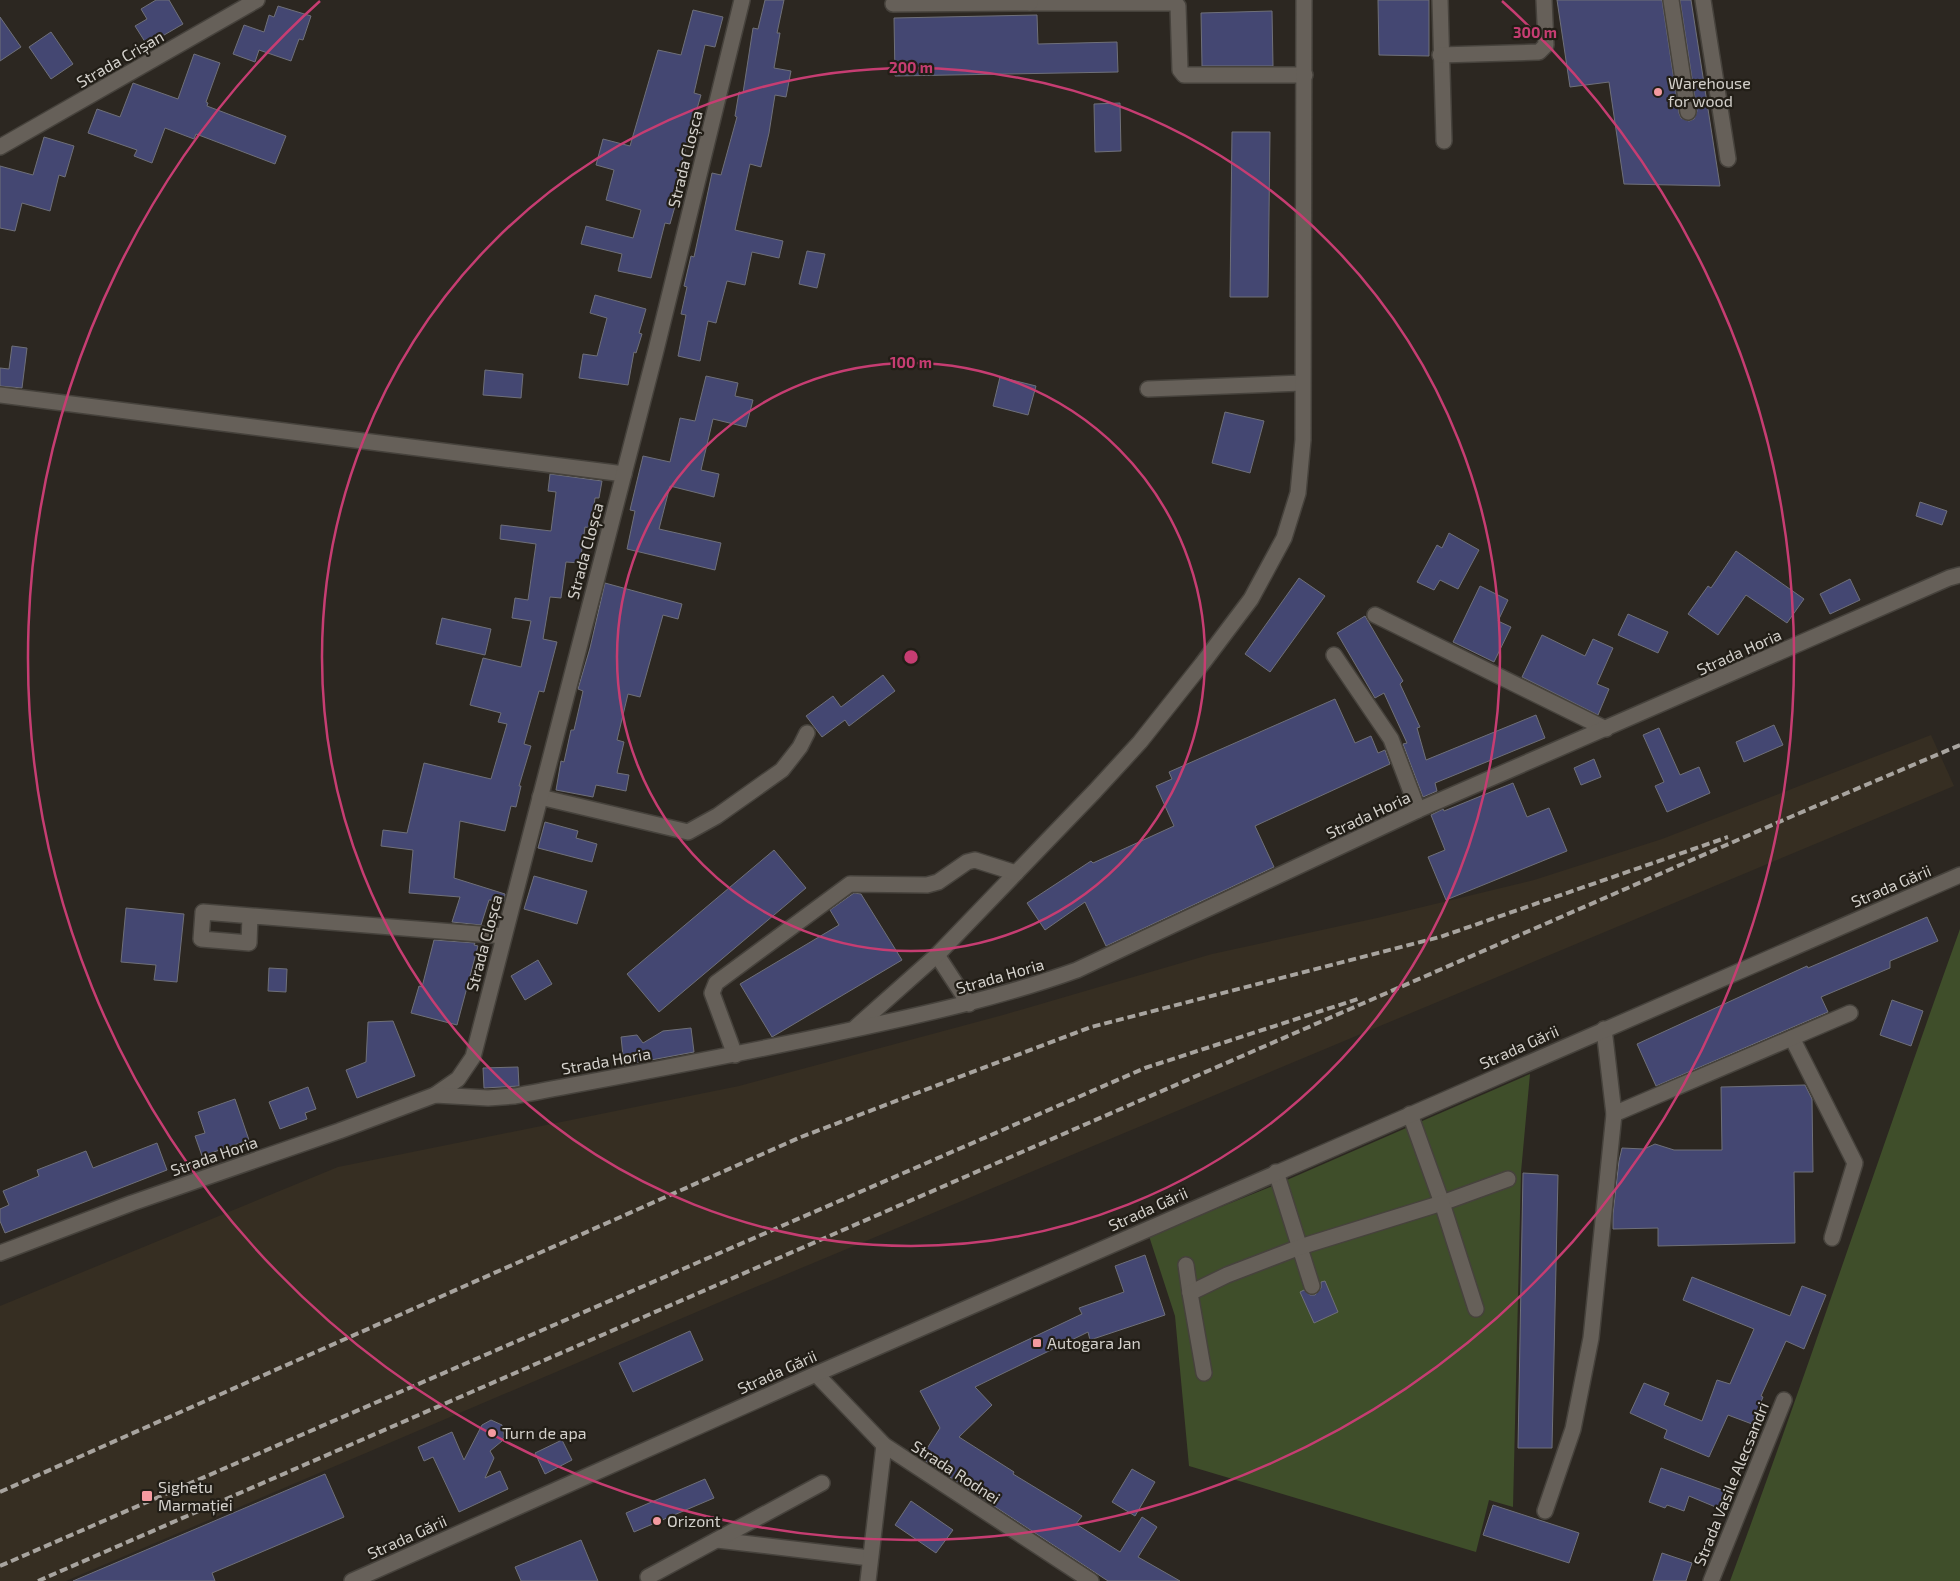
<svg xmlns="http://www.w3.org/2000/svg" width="1960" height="1581" font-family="'Exo 2',sans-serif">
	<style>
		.built { fill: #362e22 }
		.green { fill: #3f4e2a }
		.building { fill: #444772; stroke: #6f7079 }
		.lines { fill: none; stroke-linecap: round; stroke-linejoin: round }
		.minor-casing { stroke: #46423c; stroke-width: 18 }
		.minor { stroke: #666059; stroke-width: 15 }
		.rail { stroke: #a8a49f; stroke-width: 4; stroke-dasharray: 8 4; stroke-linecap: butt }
		.ring { fill: none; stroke: #c63d72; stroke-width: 2.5 }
		.poi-dot { fill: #f49aa0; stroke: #221e17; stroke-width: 2 }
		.labels { text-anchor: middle; stroke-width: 4.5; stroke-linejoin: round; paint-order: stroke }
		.street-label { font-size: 16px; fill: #d4d1cc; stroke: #221e17 }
		.poi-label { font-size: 16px; fill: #d4d1cc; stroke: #221e17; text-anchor: start }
		.centre { fill: #c63d72; stroke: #221e17; stroke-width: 2.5 }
		.ring-label { font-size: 15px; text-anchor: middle; font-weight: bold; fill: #c63d72; stroke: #221e17; stroke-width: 4.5; stroke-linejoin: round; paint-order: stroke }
	</style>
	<rect width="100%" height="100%" fill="#2c2721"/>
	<path class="built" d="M1931,735L1954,786L720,1302L66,1581H0V1306L338,1167L739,1086L1003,1015L1212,954L1377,918L1534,880L1662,839Z"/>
	<g class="green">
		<path d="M1960,929V1581H1730C1810,1365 1882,1146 1960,929Z"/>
		<path d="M1530,1074L1521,1172L1513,1507L1489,1500L1476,1552L1189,1466L1175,1316L1149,1236L1280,1183Z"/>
	</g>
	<g class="building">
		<path d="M156,0H169L183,24L147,45L135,26L147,19L141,9Z"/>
		<path d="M765,0H784L777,33H780L774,68L791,71L786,97L775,95L769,133L761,167L750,164L735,230L783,241L779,258L752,252L745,285L727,281L716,323L708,321L700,361L678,356L686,315L681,314L687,287L684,286L691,256L694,257L712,173L721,175L737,117L735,116L739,92L743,93L753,28L758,29Z"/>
		<path d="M1378,0H1429V56L1379,55Z"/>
		<path d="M1557,0H1662L1679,113L1681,118L1689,121L1694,119L1697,111L1680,0H1691L1720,186L1624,184L1609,82L1570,87Z"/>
		<path d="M278,6L311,16L303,40L299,39L291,61L259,50L255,62L233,54L244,25L264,32L269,15L274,17Z"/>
		<path d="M693,10L723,17L715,47L705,45L694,93L701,95L682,161L687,162L686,167L670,224L665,223L651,278L618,271L622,254L581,244L586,226L633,238L641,210L606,200L614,170L596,165L603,139L630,146L658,50L681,55Z"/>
		<path d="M1272,11L1273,66H1202L1201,13Z"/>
		<path d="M1037,15L1038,44L1117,42L1118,72L895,76L894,18Z"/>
		<path d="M0,17L21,47L0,61Z"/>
		<path d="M51,32L73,64L51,79L29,47Z"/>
		<path d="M194,54L220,63L206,102L208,103L207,106L286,136L275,164L196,134L194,139L165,128L152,163L134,156L137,150L88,133L97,109L120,117L133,83L178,99Z"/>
		<path d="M1120,103L1121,151L1095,152L1094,104Z"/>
		<path d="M1232,132H1270L1268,297H1230Z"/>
		<path d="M44,137L74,146L65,177L59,175L50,211L22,203L15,231L0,228V166L33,175Z"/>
		<path d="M807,251L825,254L817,288L799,284Z"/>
		<path d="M595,295L646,309L639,333L642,334L636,353L634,352L628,385L579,378L583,354L597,356L607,318L590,313Z"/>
		<path d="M12,346L27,348L22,388L0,386V368L9,369Z"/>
		<path d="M485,370L523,374L521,398L483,395Z"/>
		<path d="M706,376L738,383L735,396L753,400L746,427L713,419L701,470L719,474L714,497L670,486L659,529L721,543L715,570L627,549L635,511L630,510L643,456L670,462L680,418L695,421Z"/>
		<path d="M1000,377L1036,386L1028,415L993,406Z"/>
		<path d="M1225,412L1264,421L1250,473L1212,463Z"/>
		<path d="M550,474L602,481L599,498H595L591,528L585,527L580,563L566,562L561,598L550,597L543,639L557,642L544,692L539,691L524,744L531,746L519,786H521L516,807L511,806L505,831L460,821L454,878L505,894L504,901L489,900L481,925L452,922L460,897L409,893L413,850L381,846L383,830L407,833L424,763L491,779L507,724L498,722L501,713L470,705L483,658L521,667L531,621L512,618L515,598L528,600L536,544L500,539L501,525L551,531L556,492L548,491Z"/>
		<path d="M1920,502L1947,511L1942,525L1916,516Z"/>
		<path d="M1449,533L1479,550L1458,589L1440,580L1434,590L1417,582L1437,545L1442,548Z"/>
		<path d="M1736,551L1804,599L1787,623L1746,595L1718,635L1688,614L1708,586L1711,588Z"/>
		<path d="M1299,578L1325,596L1270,672L1245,654Z"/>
		<path d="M1850,579L1860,600L1830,614L1820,594Z"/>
		<path d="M605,583L682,604L678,619L663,615L640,697L628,694L617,740L624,742L617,773L629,775L626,791L596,785L593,797L556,790L561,761L564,762L571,730H574L583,691L578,689L590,648Z"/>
		<path d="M1480,586L1508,600L1498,621L1511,627L1494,662L1453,642Z"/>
		<path d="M1628,614L1668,632L1658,653L1618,635Z"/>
		<path d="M1365,616L1403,681L1400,684L1420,727L1417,728L1426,760L1536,715L1545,738L1435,783L1437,791L1423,797L1403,744L1407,743L1384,693L1375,698L1337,633Z"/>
		<path d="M442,618L491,629L485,655L436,644Z"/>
		<path d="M1542,635L1585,656L1593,639L1613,648L1597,684L1609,689L1598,715L1522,677Z"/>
		<path d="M883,675L895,691L849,726L845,720L822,737L806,716L833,696L841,707Z"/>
		<path d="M1335,699L1355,743L1371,736L1378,753L1385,750L1390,764L1255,826L1274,867L1106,946L1085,902L1045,930L1027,903L1091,861L1093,863L1174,826L1156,786L1172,779L1169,772Z"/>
		<path d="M1774,725L1783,745L1744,762L1736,742Z"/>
		<path d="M1659,728L1680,775L1699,767L1710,793L1667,812L1655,786L1664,782L1643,735Z"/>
		<path d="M1594,759L1601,777L1581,785L1574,768Z"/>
		<path d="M1513,783L1527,817L1549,808L1567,851L1446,900L1428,857L1445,850L1431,815L1443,809L1444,811Z"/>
		<path d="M545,822L578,831L576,838L597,844L592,862L538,848Z"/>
		<path d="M774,850L806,888L659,1012L627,974Z"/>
		<path d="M534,876L587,891L577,924L524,909Z"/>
		<path d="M854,893L861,894L902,960L772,1037L740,984L839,925L830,910Z"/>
		<path d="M126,908L184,914L177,982L154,980L156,965L121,962Z"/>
		<path d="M1927,917L1938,941L1890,961V968L1821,997L1828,1012L1656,1086L1637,1044L1807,966L1808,968Z"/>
		<path d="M434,940L475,943L474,945L478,946L457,1025L411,1013L419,986L422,987Z"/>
		<path d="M538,960L552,984L525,1000L511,976Z"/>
		<path d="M269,968L287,969L286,992L268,991Z"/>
		<path d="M1892,1000L1923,1011L1911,1046L1880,1035Z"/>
		<path d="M393,1021L415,1076L357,1098L346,1070L366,1062L368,1022Z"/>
		<path d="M691,1028L694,1052L624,1065L621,1037L637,1035L643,1043L663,1031Z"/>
		<path d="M518,1067L519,1086L484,1088L483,1068Z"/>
		<path d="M1805,1085L1812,1099L1813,1172H1794L1795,1243L1658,1246V1228L1613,1229V1214L1619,1161L1622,1148L1644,1149L1655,1144L1674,1150H1722L1721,1087Z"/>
		<path d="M308,1087L316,1109L305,1113L307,1119L280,1129L269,1102Z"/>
		<path d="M235,1099L249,1140L202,1156L195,1136L205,1133L198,1112Z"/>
		<path d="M157,1143L167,1170L5,1233L0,1221V1209L9,1205L3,1191L39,1176L37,1170L86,1151L93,1168Z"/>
		<path d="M1523,1173L1558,1175L1552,1448H1518Z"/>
		<path d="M1145,1255L1165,1315L1090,1340L1088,1332L975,1387L992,1405L959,1437L1014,1472L1013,1474L1082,1516L1076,1524L1120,1552L1142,1517L1157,1527L1138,1557L1180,1581H1108L921,1458L940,1428L920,1391L1082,1314L1079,1308L1124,1292L1115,1266Z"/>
		<path d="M1692,1277L1790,1316L1802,1286L1826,1295L1804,1349L1786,1341L1761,1396L1763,1397L1752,1424L1728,1415L1709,1457L1664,1438L1667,1430L1630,1413L1644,1383L1669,1393L1664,1405L1702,1421L1717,1380L1730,1384L1754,1329L1683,1300Z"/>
		<path d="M1325,1281L1338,1312L1314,1323L1300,1292L1304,1290L1310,1295H1315L1321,1288V1282Z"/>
		<path d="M690,1331L703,1360L633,1392L619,1363Z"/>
		<path d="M491,1420L502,1425L504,1436L502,1441L490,1451L494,1458L485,1478L500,1471L508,1489L459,1512L433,1457L424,1461L418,1447L452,1432L464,1460L482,1425Z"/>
		<path d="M562,1440L572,1460L545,1474L535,1453Z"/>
		<path d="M1661,1468L1725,1491L1718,1508L1689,1496L1684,1511L1667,1505L1665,1508L1649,1502Z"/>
		<path d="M1132,1469L1155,1482L1135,1516L1112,1502Z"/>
		<path d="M325,1474L344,1517L212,1573L215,1581H73Z"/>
		<path d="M705,1479L714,1498L634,1532L626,1513Z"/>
		<path d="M911,1501L953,1530L936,1553L895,1525Z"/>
		<path d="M1493,1505L1579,1533L1569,1563L1483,1535Z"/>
		<path d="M581,1540L598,1581H521L515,1567Z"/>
		<path d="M1662,1553L1692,1563L1686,1581H1653Z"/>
	</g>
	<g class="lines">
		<g class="minor-casing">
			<g id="minor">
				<path d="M1440,0L1444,141"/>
				<path d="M1671,0L1688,112"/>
				<path d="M1703,0L1728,159"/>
				<path d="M1030,3H1175L1178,6L1180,70L1184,75H1305"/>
				<path d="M893,4L1030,3V0"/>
				<path d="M1440,55L1539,52L1546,45L1544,0"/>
				<path d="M0,147L257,0"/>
				<path d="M1148,389L1302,383"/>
				<path d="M0,395L624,474"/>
				<path d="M1375,615L1606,729"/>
				<path d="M1334,655L1391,739L1418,810"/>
				<path d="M540,797L688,832L717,816L782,770L800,747L807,733"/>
				<path d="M250,916L249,943L201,939L203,912L504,936"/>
				<path d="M937,955L969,1004"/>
				<path d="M856,1027L937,955L1095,791L1140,742L1202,664L1251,599L1284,538L1298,493L1303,440L1304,0"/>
				<path d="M1792,1038L1855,1163L1832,1238"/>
				<path d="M735,1055L712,993L716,983L850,884L927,885L938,882L967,862L975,860L1016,873"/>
				<path d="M435,1095L458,1079L473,1057L656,350L742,0"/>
				<path d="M1410,1114L1442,1203L1508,1179"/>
				<path d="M1614,1114L1850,1013"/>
				<path d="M1276,1172L1312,1286"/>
				<path d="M0,1253L132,1203L339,1131L435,1095L488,1098L515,1096C626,1075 736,1055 846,1031C925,1014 1002,997 1077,970L1418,810L1949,578L1960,575"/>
				<path d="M1186,1265L1190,1293"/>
				<path d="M1204,1373L1190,1293L1227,1275L1300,1247L1442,1203L1476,1309"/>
				<path d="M816,1374L884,1445L1091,1581"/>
				<path d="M1545,1511L1573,1429L1591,1338L1614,1114L1604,1029"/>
				<path d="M717,1540L870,1558"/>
				<path d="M648,1577L822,1483"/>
				<path d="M352,1581L816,1374L1960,875"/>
				<path d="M868,1581L884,1445"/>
				<path d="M1711,1581L1784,1400"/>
			</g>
		</g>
		<use href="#minor" class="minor"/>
		<g class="rail">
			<path d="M0,1492L801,1137L1091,1027L1440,937L1728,837"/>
			<path d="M0,1566L1145,1068L1361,998"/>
			<path d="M38,1581L1795,815L1960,745"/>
		</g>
	</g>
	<g class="ring">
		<circle cx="911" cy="657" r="294"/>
		<circle cx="911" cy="657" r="589"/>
		<path d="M1502 1A883 883 0 1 1 320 1"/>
	</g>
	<g class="poi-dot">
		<circle cx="1658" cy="92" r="5"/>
		<rect x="1032" y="1338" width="10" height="10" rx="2.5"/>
		<circle cx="492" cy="1433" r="5"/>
		<rect x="141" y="1490" width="12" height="12" rx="2.5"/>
		<circle cx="657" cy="1521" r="5"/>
	</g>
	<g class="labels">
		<g class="street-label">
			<text transform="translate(120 59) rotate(-30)" y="6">Strada Crișan</text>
			<text transform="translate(685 159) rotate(-76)" y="6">Strada Cloșca</text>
			<text transform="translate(585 551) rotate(-75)" y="6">Strada Cloșca</text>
			<text transform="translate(1739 652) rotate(-24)" y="6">Strada Horia</text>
			<text transform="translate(1368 815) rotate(-25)" y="6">Strada Horia</text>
			<text transform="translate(1891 886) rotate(-23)" y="6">Strada Gării</text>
			<text transform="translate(484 943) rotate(-75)" y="6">Strada Cloșca</text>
			<text transform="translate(1000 976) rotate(-16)" y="6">Strada Horia</text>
			<text transform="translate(1519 1047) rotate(-24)" y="6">Strada Gării</text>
			<text transform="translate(606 1061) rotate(-10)" y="6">Strada Horia</text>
			<text transform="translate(214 1156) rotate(-19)" y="6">Strada Horia</text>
			<text transform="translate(1148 1209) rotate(-24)" y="6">Strada Gării</text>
			<text transform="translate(777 1372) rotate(-24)" y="6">Strada Gării</text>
			<text transform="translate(956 1472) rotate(33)" y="6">Strada Rodnei</text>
			<text transform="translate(1731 1484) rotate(-68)" y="6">Strada Vasile Alecsandri</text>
			<text transform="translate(407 1537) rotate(-24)" y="6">Strada Gării</text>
		</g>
		<g class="poi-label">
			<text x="1668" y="89">Warehouse<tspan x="1668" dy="18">for wood</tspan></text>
			<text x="1047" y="1349">Autogara Jan</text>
			<text x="502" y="1439">Turn de apa</text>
			<text x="158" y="1493">Sighetu<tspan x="158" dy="18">Marmației</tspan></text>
			<text x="667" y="1527">Orizont</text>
		</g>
	</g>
	<circle cx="911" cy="657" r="8" class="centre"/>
	<g class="ring-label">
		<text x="1535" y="38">300 m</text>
		<text x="911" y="73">200 m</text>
		<text x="911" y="368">100 m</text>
	</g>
</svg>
